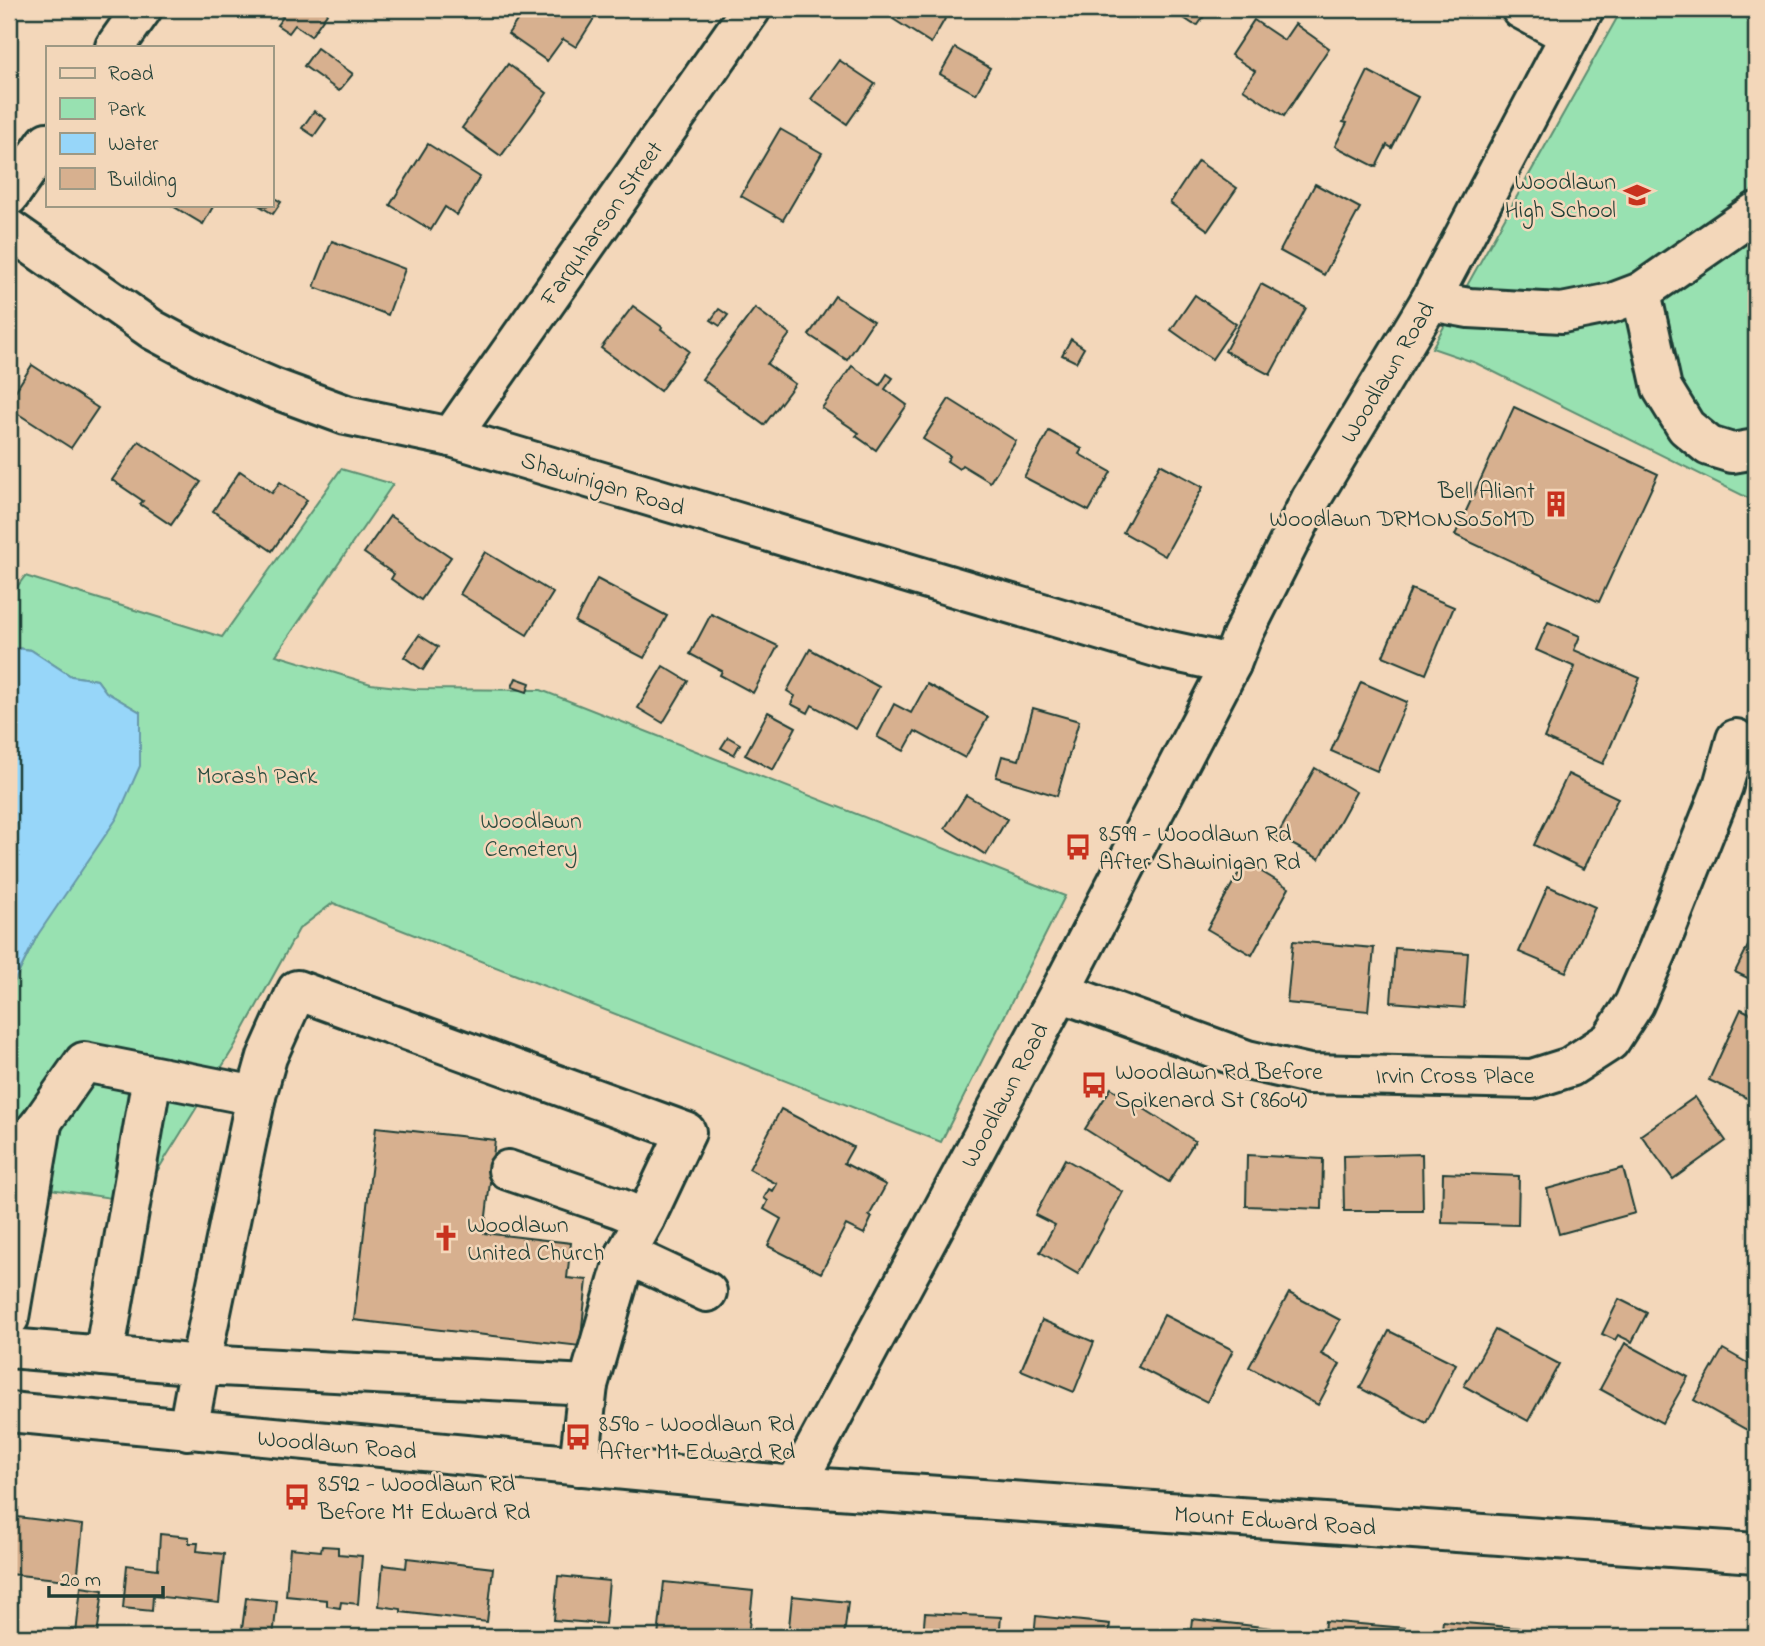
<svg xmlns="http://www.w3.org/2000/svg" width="1765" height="1646" font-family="'Indie Flower',sans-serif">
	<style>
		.green { fill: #98e1b1; stroke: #5c8f72; stroke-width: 2 }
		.water { fill: #97d6f9; stroke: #6799aa; stroke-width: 2 }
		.building { fill: #d7b08f; stroke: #1f3d34; stroke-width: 2 }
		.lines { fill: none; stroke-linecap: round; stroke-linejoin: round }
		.minor-casing { stroke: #1f3d34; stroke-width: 44 }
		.minor { stroke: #f3d7ba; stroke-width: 38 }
		.labels { text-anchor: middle; stroke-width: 5; stroke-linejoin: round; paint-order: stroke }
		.poi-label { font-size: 24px; fill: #1f3d34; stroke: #f3d7ba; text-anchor: start }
		.street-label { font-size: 24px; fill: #1f3d34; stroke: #f3d7ba }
		.park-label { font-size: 24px; fill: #2b4d40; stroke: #f3d7ba }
	</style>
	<rect width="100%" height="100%" fill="#f3d7ba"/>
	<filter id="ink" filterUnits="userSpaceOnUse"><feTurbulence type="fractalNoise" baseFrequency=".0143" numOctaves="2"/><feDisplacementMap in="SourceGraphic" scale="14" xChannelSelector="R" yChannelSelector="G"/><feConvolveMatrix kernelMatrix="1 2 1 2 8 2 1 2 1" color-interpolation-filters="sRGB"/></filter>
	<g filter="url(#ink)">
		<g class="green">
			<path d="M1622,9H1756V502L1476,363L1432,348Z"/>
			<path d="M341,469L393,484L276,655L371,684L415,689L541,690L1065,896L941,1142L333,903L299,929L233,1049L138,1202L9,1183V992L37,936L140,712L106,692L97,680L71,676L31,650L9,647V598L25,576L222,637Z"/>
		</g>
		<path class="water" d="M9,647L31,650L71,676L97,680L106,692L140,712V766L117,818L37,936L9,992Z"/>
		<g class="building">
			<path d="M272,9H330L311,36L295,25L289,33L277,25L283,17Z"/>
			<path d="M525,9H600L576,47L563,39L547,61L508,34Z"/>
			<path d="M899,9H958L954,15L949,12L931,43L893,19Z"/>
			<path d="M1170,9H1209L1198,25L1193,24Z"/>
			<path d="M1254,20L1284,40L1295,24L1329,48L1284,116L1243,89L1255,71L1231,55Z"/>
			<path d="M317,48L353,74L339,91L304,66Z"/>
			<path d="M955,48L990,68L976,94L940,74Z"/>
			<path d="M839,60L875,84L847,124L811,99Z"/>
			<path d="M508,64L547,93L501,156L462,128Z"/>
			<path d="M1368,71L1418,97L1392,148L1387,145L1376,167L1335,146L1347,123L1343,122Z"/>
			<path d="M314,111L326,119L314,136L302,128Z"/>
			<path d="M780,129L822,153L783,220L741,196Z"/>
			<path d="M428,144L480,177L457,215L445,207L431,230L390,205Z"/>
			<path d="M1198,161L1237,188L1208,230L1170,203Z"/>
			<path d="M1315,184L1360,208L1324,275L1280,251Z"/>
			<path d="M271,196L281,202L273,214L260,206L271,205Z"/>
			<path d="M171,205H214L203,224Z"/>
			<path d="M332,241L405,269L388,315L314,287Z"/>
			<path d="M1261,284L1306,308L1270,375L1225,351Z"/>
			<path d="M1195,295L1236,324L1212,359L1171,330Z"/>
			<path d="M835,296L873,321L847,360L809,335Z"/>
			<path d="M633,306L662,327L661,329L689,351L660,391L601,348Z"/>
			<path d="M755,308L790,334L767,364L795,384L764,425L702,379Z"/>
			<path d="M719,309L728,315L720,326L711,320Z"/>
			<path d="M1071,339L1084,348L1076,362L1062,355Z"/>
			<path d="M32,365L98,408L71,448L9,408V401Z"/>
			<path d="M852,366L880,385L887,374L893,378L885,389L907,405L876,450L856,436L859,433L822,408Z"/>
			<path d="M949,399L1016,441L990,482L962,465L959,469L947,461L950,456L923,439Z"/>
			<path d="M1514,407L1658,474L1599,602L1455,535Z"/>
			<path d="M1049,431L1082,449L1079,454L1111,472L1089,511L1024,477Z"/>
			<path d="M139,441L201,482L171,525L140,504L143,501L112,480Z"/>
			<path d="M1160,464L1203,487L1165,556L1123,532Z"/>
			<path d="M240,471L272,493L280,482L307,500L272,551L213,511Z"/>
			<path d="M390,516L451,557L421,600L391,579L394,574L364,553Z"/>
			<path d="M485,552L553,593L527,635L460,594Z"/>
			<path d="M597,579L667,616L644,658L575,622Z"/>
			<path d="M1411,589L1454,607L1426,674L1383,656Z"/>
			<path d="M711,614L778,646L753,693L720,675L722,671L690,654Z"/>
			<path d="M1548,622L1580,636L1574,650L1640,678L1603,764L1544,738L1575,667L1536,650Z"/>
			<path d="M419,635L438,647L423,670L404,657Z"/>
			<path d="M810,649L879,687L856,729L812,705L808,713L791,704L795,696L787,691Z"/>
			<path d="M663,666L688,681L663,723L638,708Z"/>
			<path d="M516,678L530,683L527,692L512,687Z"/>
			<path d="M1361,682L1407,702L1377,771L1331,751Z"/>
			<path d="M927,684L988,717L965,758L915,731L904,751L877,737L894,704L911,713Z"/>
			<path d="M1033,708L1079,721L1057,796L996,777L1002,756L1019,760Z"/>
			<path d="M768,712L796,727L773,770L745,755Z"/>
			<path d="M728,737L740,744L734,755L721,748Z"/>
			<path d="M1315,768L1356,792L1319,859L1277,836Z"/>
			<path d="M1568,774L1618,798L1584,869L1534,845Z"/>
			<path d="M966,795L1007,819L986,855L945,828Z"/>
			<path d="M1245,862L1289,888L1252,955L1207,929Z"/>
			<path d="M1548,886L1595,907L1566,972L1519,952Z"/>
			<path d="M1756,930V982L1735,972Z"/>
			<path d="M1293,941L1374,948L1368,1011L1287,1003Z"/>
			<path d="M1395,948L1468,953L1464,1008L1391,1002Z"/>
			<path d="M1741,1009L1756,1016L1755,1102L1709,1080Z"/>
			<path d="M1111,1088L1195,1141L1169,1182L1085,1129Z"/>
			<path d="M1695,1097L1726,1141L1673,1179L1641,1135Z"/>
			<path d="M781,1109L853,1147L844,1163L886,1185L869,1216L872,1217L864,1234L846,1225L821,1273L768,1246L781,1219L764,1209L768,1201L764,1198L769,1189L773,1191L777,1184L749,1169Z"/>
			<path d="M376,1127L495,1140L484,1233L571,1243L567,1278L587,1280L580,1346L354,1320Z"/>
			<path d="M1422,1154L1423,1211H1344L1343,1156Z"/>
			<path d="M1247,1155L1323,1159L1322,1209L1246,1206Z"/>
			<path d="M1065,1159L1123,1192L1078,1274L1040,1252L1055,1225L1035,1215Z"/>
			<path d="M1623,1168L1635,1213L1559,1234L1547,1189Z"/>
			<path d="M1443,1173L1519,1176L1518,1225L1442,1223Z"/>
			<path d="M1289,1293L1340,1320L1321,1354L1340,1364L1318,1405L1249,1367Z"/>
			<path d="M1619,1299L1647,1313L1632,1342L1618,1335L1615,1340L1602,1334Z"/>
			<path d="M1164,1315L1233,1350L1207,1402L1138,1367Z"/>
			<path d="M1042,1320L1094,1342L1074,1392L1021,1370Z"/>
			<path d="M1495,1330L1559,1364L1528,1421L1464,1386Z"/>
			<path d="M1389,1331L1456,1364L1426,1423L1360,1388Z"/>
			<path d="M1625,1343L1688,1377L1662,1423L1600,1389Z"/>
			<path d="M1723,1349L1756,1368V1435L1694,1400Z"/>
			<path d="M9,1516L83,1525L77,1581L9,1574Z"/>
			<path d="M160,1534L189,1537V1543H198L197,1551L224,1554L219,1603L153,1596L152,1611L123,1608L127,1565L158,1569Z"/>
			<path d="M322,1546L338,1547V1554L362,1556L358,1604L341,1602L340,1608L327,1606V1600L286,1596L290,1548L321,1551Z"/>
			<path d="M407,1558L493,1568L487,1622L401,1612V1609L379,1606L383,1565L406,1568Z"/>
			<path d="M558,1576L609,1581L605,1624L554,1620Z"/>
			<path d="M664,1582L753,1591L748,1637H658Z"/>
			<path d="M81,1587L103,1590L97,1636L76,1634Z"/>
			<path d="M792,1596L848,1602L844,1637H788Z"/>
			<path d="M246,1598L277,1601L273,1637H241Z"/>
			<path d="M925,1613L1001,1617L999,1637H923Z"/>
			<path d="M1036,1616L1110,1624L1108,1637H1034Z"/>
			<path d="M1192,1619L1271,1628L1270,1637H1190Z"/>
			<path d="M1325,1621L1405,1628L1404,1637H1300L1301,1630L1324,1633Z"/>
			<path d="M1443,1621L1519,1628L1518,1637H1441Z"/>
			<path d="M1560,1631L1616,1637H1560Z"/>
		</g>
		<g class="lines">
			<g class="minor-casing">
				<g id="minor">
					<path d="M1521,9L1569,35"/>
					<path d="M115,47L142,9"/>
					<path d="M9,196L47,142"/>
					<path d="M9,229L153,330L215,363L273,388L346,415L451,437L1166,650L1231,664"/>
					<path d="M1641,292L1662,388L1686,427L1709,446L1732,453L1756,449"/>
					<path d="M1430,301L1469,308L1562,313L1612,303L1641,292L1756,212"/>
					<path d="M451,437L751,9"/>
					<path d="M1060,992L1247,1060L1309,1074L1532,1079L1570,1067L1610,1041L1634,1004L1657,952L1723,786L1736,739"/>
					<path d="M152,1077L104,1356L200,1365L588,1385"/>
					<path d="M256,1096L267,1057L297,990L686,1132L645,1219"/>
					<path d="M9,1163L42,1122L84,1062L256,1096L200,1365L188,1430"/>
					<path d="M508,1170L619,1208L645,1219L626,1254L588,1385L579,1466"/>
					<path d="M626,1254L707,1292"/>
					<path d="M9,1318L42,1124"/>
					<path d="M9,1348L104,1356"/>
					<path d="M9,1412L795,1486L1756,1553"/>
					<path d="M795,1486L1060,992L1231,664L1242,636L1311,499L1430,301L1584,9"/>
				</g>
			</g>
			<use href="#minor" class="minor"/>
		</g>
	</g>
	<defs>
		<g id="school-bare" transform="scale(2.1)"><path d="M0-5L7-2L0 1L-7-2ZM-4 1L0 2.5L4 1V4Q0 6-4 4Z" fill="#c8321e" stroke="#f3d7ba" stroke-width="2.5" paint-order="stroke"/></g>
		<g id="building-bare" transform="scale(2.1)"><path d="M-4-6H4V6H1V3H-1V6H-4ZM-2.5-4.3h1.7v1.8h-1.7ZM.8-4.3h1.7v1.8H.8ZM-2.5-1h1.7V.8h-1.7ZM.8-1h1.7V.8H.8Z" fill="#c8321e" stroke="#f3d7ba" stroke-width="2.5" paint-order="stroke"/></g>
		<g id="bus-bare" transform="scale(2.1)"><path d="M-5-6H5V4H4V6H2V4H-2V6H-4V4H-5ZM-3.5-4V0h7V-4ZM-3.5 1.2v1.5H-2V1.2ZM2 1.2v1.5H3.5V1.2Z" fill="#c8321e" stroke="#f3d7ba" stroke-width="2.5" paint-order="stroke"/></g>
		<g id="church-bare" transform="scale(2.1)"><path d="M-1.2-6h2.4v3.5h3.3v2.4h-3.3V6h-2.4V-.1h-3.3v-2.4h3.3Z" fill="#c8321e" stroke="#f3d7ba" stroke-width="2.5" paint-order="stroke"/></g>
	</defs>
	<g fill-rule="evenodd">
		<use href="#school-bare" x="1637" y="195"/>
		<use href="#building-bare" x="1556" y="504"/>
		<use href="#bus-bare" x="1078" y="847"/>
		<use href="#bus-bare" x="1094" y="1085"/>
		<use href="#church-bare" x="446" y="1238"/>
		<use href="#bus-bare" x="578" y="1437"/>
		<use href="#bus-bare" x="297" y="1497"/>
	</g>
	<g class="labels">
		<g class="poi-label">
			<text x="1616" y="189" text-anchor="end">Woodlawn<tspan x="1616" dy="28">High School</tspan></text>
			<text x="1535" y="498" text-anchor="end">Bell Aliant<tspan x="1535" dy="28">Woodlawn DRMONS050MD</tspan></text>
			<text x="1099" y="841">8599 - Woodlawn Rd<tspan x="1099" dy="28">After Shawinigan Rd</tspan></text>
			<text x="1115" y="1079">Woodlawn Rd Before<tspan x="1115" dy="28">Spikenard St (8604)</tspan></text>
			<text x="467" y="1232">Woodlawn<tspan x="467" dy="28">United Church</tspan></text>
			<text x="599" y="1431">8590 - Woodlawn Rd<tspan x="599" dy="28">After Mt Edward Rd</tspan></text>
			<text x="318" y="1491">8592 - Woodlawn Rd<tspan x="318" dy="28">Before Mt Edward Rd</tspan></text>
		</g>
		<g class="street-label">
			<text transform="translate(601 223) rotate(-55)" y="8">Farquharson Street</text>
			<text transform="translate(1387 372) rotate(-59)" y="8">Woodlawn Road</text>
			<text transform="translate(603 483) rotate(17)" y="8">Shawinigan Road</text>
			<text x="1455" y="1083">Irvin Cross Place</text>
			<text transform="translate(1004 1095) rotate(-62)" y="8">Woodlawn Road</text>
			<text transform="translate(337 1444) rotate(5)" y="8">Woodlawn Road</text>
			<text transform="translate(1275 1520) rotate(4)" y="8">Mount Edward Road</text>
		</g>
		<g class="park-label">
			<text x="257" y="783">Morash Park</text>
			<text x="531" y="828">Woodlawn<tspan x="531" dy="28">Cemetery</tspan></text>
		</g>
	</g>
	<rect width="1765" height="1646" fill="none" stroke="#f3d7ba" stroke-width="35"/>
	<rect x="18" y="18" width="1730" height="1611" fill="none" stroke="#1f3d34" stroke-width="2.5" filter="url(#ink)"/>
	<rect x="46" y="46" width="228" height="161" fill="#f3d7ba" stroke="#9e9984" stroke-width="2"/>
	<rect x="60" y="68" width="35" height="10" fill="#f3d7ba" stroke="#9e9984" stroke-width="2"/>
	<text x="108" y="80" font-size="21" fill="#1f3d34">Road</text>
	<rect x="60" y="98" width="35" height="21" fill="#98e1b1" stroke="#9e9984" stroke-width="2"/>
	<text x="108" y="116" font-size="21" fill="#1f3d34">Park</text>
	<rect x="60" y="133" width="35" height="21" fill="#97d6f9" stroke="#9e9984" stroke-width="2"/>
	<text x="108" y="150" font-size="21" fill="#1f3d34">Water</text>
	<rect x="60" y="168" width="35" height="21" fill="#d7b08f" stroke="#9e9984" stroke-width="2"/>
	<text x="108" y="186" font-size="21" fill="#1f3d34">Building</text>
	<path d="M49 1586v10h114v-10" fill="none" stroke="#1f3d34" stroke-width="3.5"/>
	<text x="60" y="1586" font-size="21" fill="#1f3d34" stroke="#f3d7ba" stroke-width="5" paint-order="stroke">20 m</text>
</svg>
